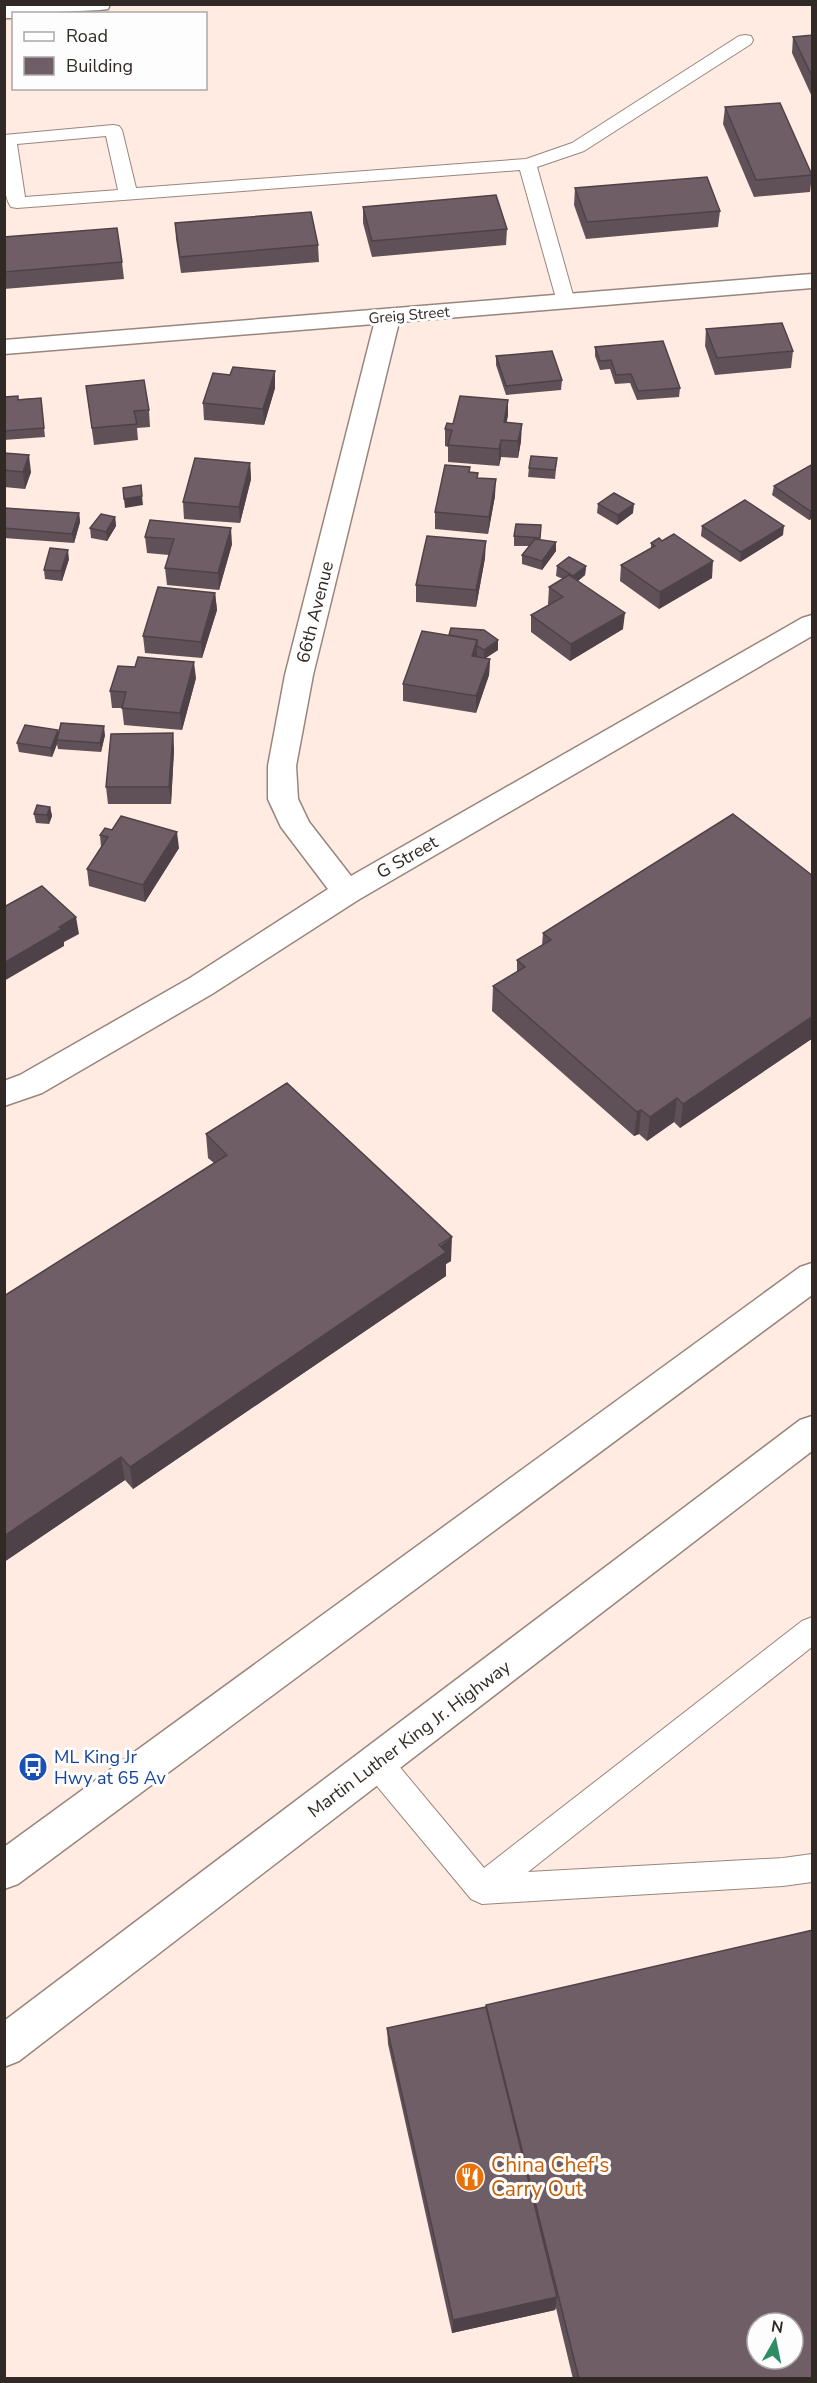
<svg xmlns="http://www.w3.org/2000/svg" width="817" height="2383" font-family="'Nunito Sans',sans-serif">
	<style>
		.lines { fill: none; stroke-linecap: round; stroke-linejoin: round }
		.service-casing { stroke: #98867d; stroke-width: 2 }
		.minor-casing { stroke: #98867d; stroke-width: 3 }
		.primary-casing { stroke: #98867d; stroke-width: 3 }
		.service { fill: #fff; fill-rule: evenodd }
		.minor { fill: #fff; fill-rule: evenodd }
		.primary { fill: #fff; fill-rule: evenodd }
		.wall { fill: #605159 }
		.shaded-wall { fill: #4e4248 }
		.building { fill: #705e67; stroke: #4e4248; stroke-width: 1.5; fill-rule: evenodd }
		.labels { text-anchor: middle; stroke-width: 6; stroke-linejoin: round; paint-order: stroke }
		.far-street-label { font-size: 15px; fill: #302925; stroke: #fdfdfd }
		.street-label { font-size: 18px; fill: #302925; stroke: #fdfdfd }
		.transit-label { font-size: 18px; fill: #164399; stroke: #fdfdfd; text-anchor: start }
		.near-food-label { font-size: 21px; fill: #c56008; stroke: #fdfdfd; text-anchor: start }
	</style>
	<rect width="100%" height="100%" fill="#ffebe1"/>
	<g class="lines">
		<g class="service-casing">
			<g id="service">
				<path d="M745,35L751,36L753,40L751,44L584,151L537,167L575,302L573,306H559L557,302L520,170L17,208L11,207C0,191 4,154 4,135L113,125L119,126L122,130L136,188L526,159L572,143L739,36ZM106,136L118,190L25,197L17,144Z"/>
				<path d="M812,1617V1647L528,1872L783,1858L812,1854V1882L783,1886L482,1904L471,1899L366,1773L362,1763L366,1753L377,1749L388,1753L484,1868L802,1621Z"/>
			</g>
		</g>
		<g class="minor-casing">
			<g id="minor">
				<path d="M110,4L108,9L100,10L14,14V18H4V5Z"/>
				<path d="M812,274V288L399,322L313,675L296,766L298,799L309,822L351,876L802,618L812,615V636L358,900L212,994L42,1093L4,1106V1081L20,1075L190,978L328,889L281,827L268,799V766L285,675L374,324L4,354V340Z"/>
			</g>
		</g>
		<g class="primary-casing">
			<g id="primary">
				<path d="M812,1263V1295L18,1884L4,1889V1847L800,1267Z"/>
				<path d="M812,1416V1451L19,2061L4,2067V2021L800,1420Z"/>
			</g>
		</g>
		<use href="#service" class="service"/>
		<use href="#minor" class="minor"/>
		<use href="#primary" class="primary"/>
	</g>
	<g class="wall">
		<path d="M813,35V99L792,53L793,37Z"/>
		<path d="M725,107L812,175L810,192L754,197L723,124Z"/>
		<path d="M575,188L720,211L718,227L586,239L574,205Z"/>
		<path d="M363,207L507,229L506,245L372,257L363,223Z"/>
		<path d="M175,223L318,245L319,262L181,273L176,239Z"/>
		<path d="M4,237L122,262L124,279L4,289Z"/>
		<path d="M706,329L793,351L791,368L715,375L705,346Z"/>
		<path d="M595,347L680,388L679,397L637,400L630,383L615,384L610,369L600,370L595,356Z"/>
		<path d="M496,356L562,380L561,390L506,395L496,365Z"/>
		<path d="M230,375L275,388L264,425L204,420L203,403Z"/>
		<path d="M86,386L149,410L150,427L137,428L138,440L94,445Z"/>
		<path d="M4,397L19,399L41,398L45,437L4,440Z"/>
		<path d="M508,400L506,422L521,441L518,458L501,457L499,466L448,462V447L445,446V429L453,424Z"/>
		<path d="M4,453L31,472L25,489L4,487Z"/>
		<path d="M557,458L555,479L528,477L529,468Z"/>
		<path d="M250,463L251,479L240,523L184,519L183,502Z"/>
		<path d="M813,464V518L809,520L772,495L774,486Z"/>
		<path d="M470,467V472L478,478L495,496L488,534L435,529V512Z"/>
		<path d="M598,504L633,513L617,525L597,513Z"/>
		<path d="M4,508L79,513L80,522L74,543L4,538Z"/>
		<path d="M115,517L116,526L107,541L91,538L90,528Z"/>
		<path d="M541,525L540,540L556,542V551L542,570L522,564V555L529,546H514V536Z"/>
		<path d="M702,526L783,535L740,562L701,536Z"/>
		<path d="M145,537L232,544L219,590L167,585L165,568L169,555L147,553Z"/>
		<path d="M662,541L712,578L659,609L620,581L621,565L651,548V543Z"/>
		<path d="M485,558L476,607L416,602V585Z"/>
		<path d="M69,559L62,581L45,579L44,570Z"/>
		<path d="M557,566H586L585,575L578,581L623,629L570,661L531,632V615L549,605L548,604L549,587L563,579L556,576Z"/>
		<path d="M215,593L217,610L202,658L145,653L143,636Z"/>
		<path d="M422,631L498,650L486,658L490,659L489,675L476,713L403,701V684Z"/>
		<path d="M196,678L182,730L124,725L122,708H112L110,691Z"/>
		<path d="M58,730L59,733L105,735L101,752L58,749L57,744L52,757L19,752L17,743Z"/>
		<path d="M173,733L174,750L171,804H108L106,787Z"/>
		<path d="M50,807L52,816L49,824L36,823L34,814Z"/>
		<path d="M100,835L179,848L145,902L89,886L87,869L101,847Z"/>
		<path d="M813,876V1038L680,1128L674,1122L647,1141L639,1134L634,1136L492,1011L493,986L517,972V960L542,945L543,933Z"/>
		<path d="M206,1134L451,1261L446,1264V1276L133,1489L125,1480L4,1562V1296L214,1163L208,1158Z"/>
		<path d="M486,2005L813,2379H573L556,2308L555,2310L452,2333L388,2044L387,2028L486,2008Z"/>
	</g>
	<g class="shaded-wall">
		<path d="M275,371V388L264,425L263,409Z"/>
		<path d="M508,400V416L503,439L504,422Z"/>
		<path d="M522,424L521,441L518,458V441Z"/>
		<path d="M501,440V457L499,466V449Z"/>
		<path d="M29,455L31,472L25,489L23,472Z"/>
		<path d="M250,463L251,479L240,523L239,507Z"/>
		<path d="M496,479L495,496L488,534L489,517Z"/>
		<path d="M142,496L143,505L125,508L124,499Z"/>
		<path d="M634,504L633,513L617,525L618,515Z"/>
		<path d="M813,510V518L809,520L810,511Z"/>
		<path d="M79,513L80,522L74,543L72,534Z"/>
		<path d="M115,517L116,526L107,541L106,532Z"/>
		<path d="M784,526L783,535L740,562L741,552Z"/>
		<path d="M231,528L232,544L219,590L218,573Z"/>
		<path d="M486,541L485,558L476,607V590Z"/>
		<path d="M556,542V551L542,570V561Z"/>
		<path d="M68,550L69,559L62,581L61,571Z"/>
		<path d="M713,561L712,578L659,609L660,592Z"/>
		<path d="M586,566L585,575L573,585V576Z"/>
		<path d="M215,593L217,610L202,658L201,642Z"/>
		<path d="M625,613L623,629L570,661L571,644Z"/>
		<path d="M477,640V657L472,656Z"/>
		<path d="M498,640V650L484,659V650Z"/>
		<path d="M490,659L489,675L476,713V696Z"/>
		<path d="M194,662L196,678L182,730L180,713Z"/>
		<path d="M104,726L105,735L101,752L100,743Z"/>
		<path d="M58,730L59,739L57,740V744L52,757L51,748Z"/>
		<path d="M173,733L174,750L171,804L169,787Z"/>
		<path d="M50,807L52,816L49,824L47,815Z"/>
		<path d="M177,832L179,848L145,902L143,885Z"/>
		<path d="M76,917L79,934L64,942V946L4,981V963L59,927Z"/>
		<path d="M813,1016V1038L680,1128L683,1104Z"/>
		<path d="M677,1098L674,1122L647,1141L650,1117Z"/>
		<path d="M641,1110L639,1134L634,1136L637,1112Z"/>
		<path d="M452,1237L451,1261L446,1264V1276L133,1489L130,1467Z"/>
		<path d="M121,1457L125,1480L4,1562V1536Z"/>
		<path d="M557,2297L555,2310L452,2333L453,2320Z"/>
	</g>
	<g class="building">
		<path d="M813,35V78L793,37Z"/>
		<path d="M780,103L812,175L756,180L725,107Z"/>
		<path d="M707,177L720,211L587,222L575,188Z"/>
		<path d="M496,195L507,229L372,241L363,207Z"/>
		<path d="M311,212L318,245L180,257L175,223Z"/>
		<path d="M117,228L122,262L4,272V237Z"/>
		<path d="M782,323L793,351L717,358L706,329Z"/>
		<path d="M663,341L680,388L638,391L631,374L616,375L611,360L600,361L595,347Z"/>
		<path d="M552,351L562,380L506,386L496,356Z"/>
		<path d="M233,367L275,371L263,409L203,403L213,373L230,375Z"/>
		<path d="M144,380L149,410L134,411L137,424L92,428L86,386Z"/>
		<path d="M18,396V400L41,398L44,428L4,431V397Z"/>
		<path d="M460,396L508,400L504,422L522,424L518,441L501,440L499,449L448,445L452,430L445,429L447,423L453,424Z"/>
		<path d="M4,453L29,455L23,472L4,470Z"/>
		<path d="M531,456L557,458L555,470L529,468Z"/>
		<path d="M195,458L250,463L239,507L183,502Z"/>
		<path d="M813,464V510L810,511L774,486Z"/>
		<path d="M445,465L470,467L469,472L478,473L477,478L496,479L489,517L435,512Z"/>
		<path d="M141,485L142,496L124,499L123,488Z"/>
		<path d="M614,493L634,504L618,515L598,504Z"/>
		<path d="M745,500L784,526L741,552L702,526Z"/>
		<path d="M4,508L79,513L72,534L4,528Z"/>
		<path d="M101,514L115,517L106,532L90,528Z"/>
		<path d="M150,520L231,528L218,573L165,568L174,539L145,537Z"/>
		<path d="M516,524L541,525L540,538L514,536Z"/>
		<path d="M674,534L713,561L660,592L621,565L655,546L651,543L659,538L662,541Z"/>
		<path d="M427,536L486,541L476,590L416,585Z"/>
		<path d="M535,539L556,542L542,561L522,555Z"/>
		<path d="M50,548L68,550L61,571L44,570Z"/>
		<path d="M569,557L586,566L573,576L557,566Z"/>
		<path d="M569,575L625,613L571,644L531,615L563,597L549,587Z"/>
		<path d="M158,587L215,593L201,642L143,636Z"/>
		<path d="M451,628L484,630L498,640L484,650L477,646V640L449,635Z"/>
		<path d="M422,631L477,640L472,656L490,659L476,696L403,684Z"/>
		<path d="M138,657L194,662L180,713L122,708L126,692L110,691L118,666L135,667Z"/>
		<path d="M61,723L104,726L100,743L57,740Z"/>
		<path d="M25,725L58,730L51,748L17,743Z"/>
		<path d="M173,733L169,787H106L111,734Z"/>
		<path d="M37,805L50,807L47,815L34,814Z"/>
		<path d="M733,814L813,876V1016L683,1104L677,1098L650,1117L641,1110L637,1112L493,986L525,967L517,960L551,940L543,933Z"/>
		<path d="M121,816L177,832L143,885L87,869L108,837L100,835L105,828L112,830Z"/>
		<path d="M42,886L76,917L59,927L62,929L4,963V907Z"/>
		<path d="M287,1083L452,1237L439,1245L446,1252L130,1467L121,1457L4,1536V1296L227,1155L206,1134Z"/>
		<path d="M813,1930V2379H579L486,2005ZM757,2323H793V2359H757Z"/>
		<path d="M486,2007L557,2297L453,2320L387,2028Z"/>
	</g>
	<defs>
		<g id="bus-disc" transform="scale(1.5)"><circle r="9.5" fill="#1a4fb4" stroke="#fdfdfd"/><path d="M-5-6H5V4H4V6H2V4H-2V6H-4V4H-5ZM-3.5-4V0h7V-4ZM-3.5 1.2v1.5H-2V1.2ZM2 1.2v1.5H3.5V1.2Z" fill="#fff"/></g>
		<g id="restaurant-disc" transform="scale(1.5)"><circle r="9.5" fill="#e8710a" stroke="#fdfdfd"/><path d="M-5-6h1v4h1v-4h1v4h1v-4h1v5L-1.5 .5V6h-2V.5L-5-1ZM5-6V6H3V1.5H1.5Q1.5-4 5-6Z" fill="#fff"/></g>
	</defs>
	<g fill-rule="evenodd">
		<use href="#bus-disc" x="33" y="1767"/>
		<use href="#restaurant-disc" x="470" y="2177"/>
	</g>
	<g class="labels">
		<g class="far-street-label">
			<text transform="translate(409 315) rotate(-5)" y="5">Greig Street</text>
		</g>
		<g class="street-label">
			<text transform="translate(315 612) rotate(-76)" y="6">66th Avenue</text>
			<text transform="translate(407 857) rotate(-30)" y="6">G Street</text>
			<text transform="translate(409 1739) rotate(-37)" y="6">Martin Luther King Jr. Highway</text>
		</g>
		<g class="transit-label">
			<text x="54" y="1763">ML King Jr<tspan x="54" dy="21">Hwy at 65 Av</tspan></text>
		</g>
		<g class="near-food-label">
			<text x="491" y="2172">China Chef's<tspan x="491" dy="24">Carry Out</tspan></text>
		</g>
	</g>
	<rect width="817" height="2383" fill="none" stroke="#302925" stroke-width="12"/>
	<rect x="12" y="12" width="195" height="78" fill="#fdfdfd" stroke="#aba8a7" stroke-width="1.5"/>
	<rect x="24" y="32" width="30" height="9" fill="#ffffff" stroke="#aba8a7" stroke-width="1.5"/>
	<text x="66" y="42" font-size="18" fill="#302925">Road</text>
	<rect x="24" y="57" width="30" height="18" fill="#705e67" stroke="#aba8a7" stroke-width="1.5"/>
	<text x="66" y="72" font-size="18" fill="#302925">Building</text>
	<g transform="translate(775 2341) rotate(9)"><circle r="28" fill="#fdfdfd" stroke="#aba8a7" stroke-width="1.5"/>
	<path d="M0-4.5L10 22L0 15L-10 22Z" fill="#2e8d65"/>
	<text y="-9" font-size="16" font-weight="bold" text-anchor="middle" fill="#302925">N</text>
	</g>
</svg>
